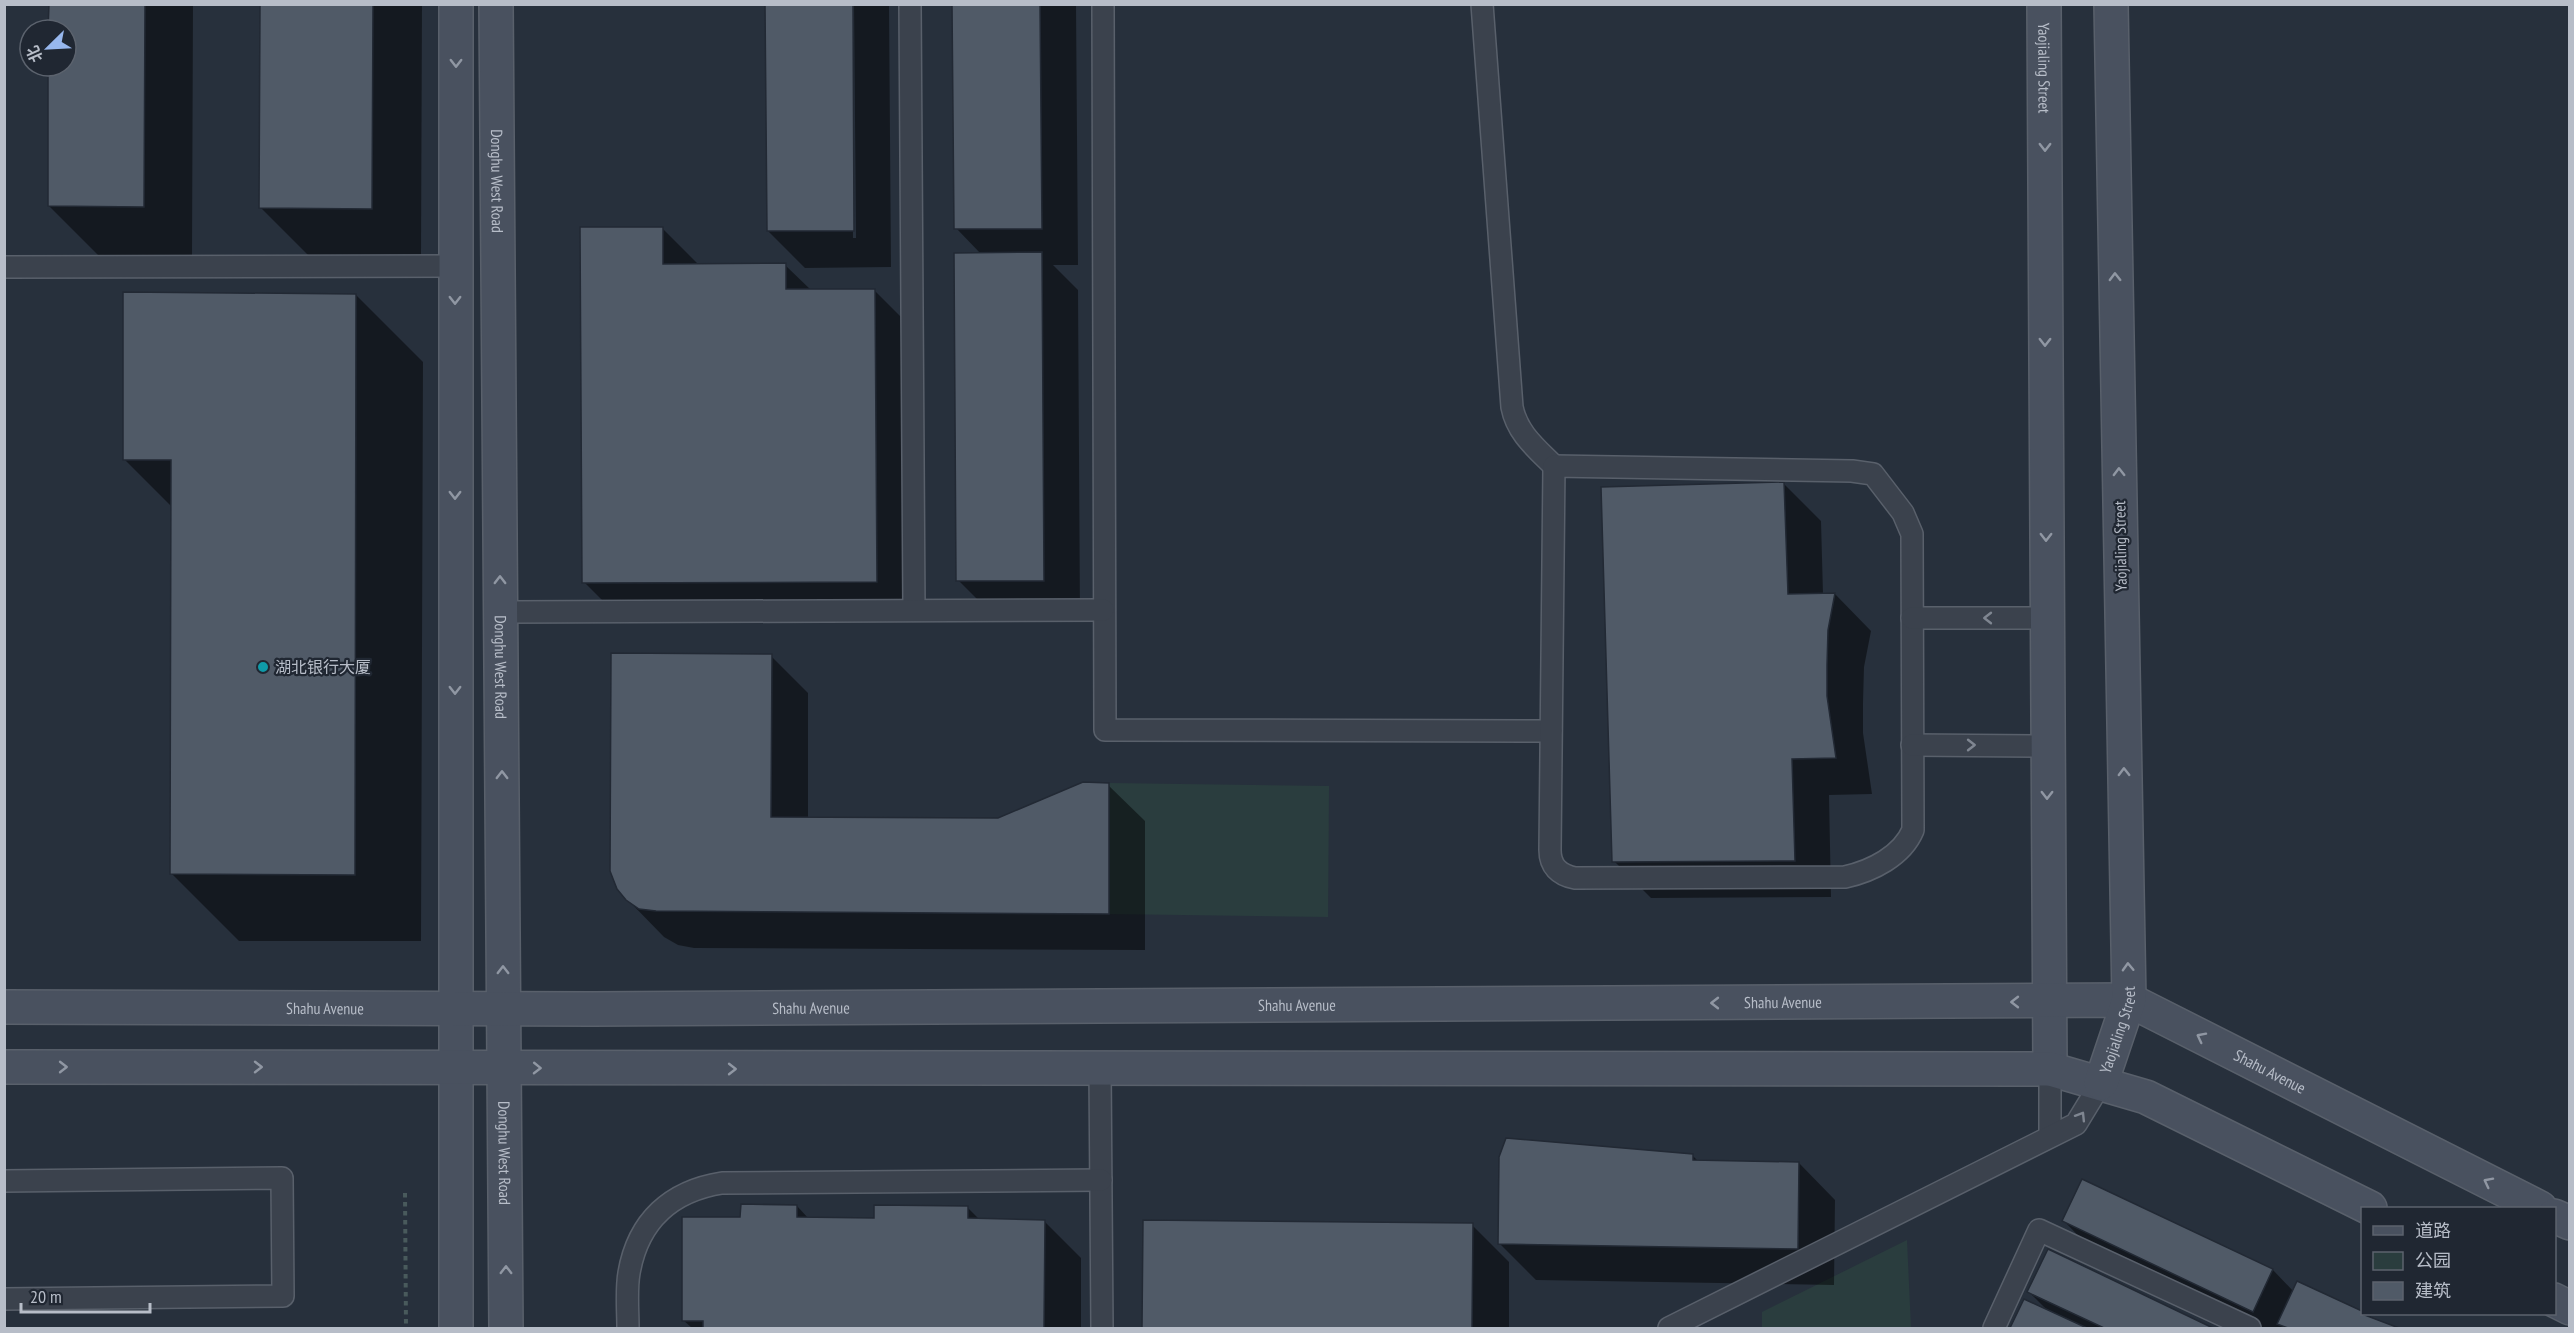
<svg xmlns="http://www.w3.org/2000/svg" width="2574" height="1333" font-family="'PT Sans Narrow','Noto Sans SC',sans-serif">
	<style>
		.green { fill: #2a3d3e }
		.shadow { fill: #0007 }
		.building { fill: #505a67; stroke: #222934; stroke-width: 1.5 }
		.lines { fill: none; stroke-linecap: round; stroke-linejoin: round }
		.lane-casing { stroke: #59606b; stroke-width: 24 }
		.secondary-casing { stroke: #59606b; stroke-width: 36 }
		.path { stroke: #495a5c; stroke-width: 4; stroke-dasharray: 4.5 4.5; stroke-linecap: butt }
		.lane { stroke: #3b424d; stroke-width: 21 }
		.secondary { stroke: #49515f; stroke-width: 33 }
		.oneway { stroke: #9097a3 }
		.oneway2 { stroke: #7f8691 }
		.culture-dot { fill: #0f9aa8; stroke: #202732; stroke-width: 2 }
		.labels { text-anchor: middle; stroke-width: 4.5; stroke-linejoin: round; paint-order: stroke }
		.street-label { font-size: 16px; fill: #b7bdc8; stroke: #202732 }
		.poi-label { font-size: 16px; fill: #b7bdc8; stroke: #202732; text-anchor: start }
	</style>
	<rect width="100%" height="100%" fill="#27303c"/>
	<g class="green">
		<path d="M1109,783L1329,786L1328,917L1109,914Z"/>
		<path d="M1907,1240L1911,1328H1762V1312Z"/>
	</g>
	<g class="shadow">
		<path d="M50,4H193L192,256L98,255L49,206L50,66H66V30H50Z"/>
		<path d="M262,4H422L421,258L310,257L261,208Z"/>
		<path d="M851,4L853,238H856L854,4H889L891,267L805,268L768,231Z"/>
		<path d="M954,4H1076L1078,265H1053L1078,290L1080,617H995L958,580L981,254L956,228Z"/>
		<path d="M662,228L699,265H785L811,290H874L911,327L913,618L621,619L584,582Z"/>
		<path d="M356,295L423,362L421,941H239L171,873L172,507L125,460Z"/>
		<path d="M1784,484L1821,521L1823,594H1835L1871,631L1864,667L1863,703V733L1872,794L1829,795L1831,897L1651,898L1614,861Z"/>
		<path d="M771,656L808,693V818L998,820L1108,785L1145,821V950L694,948L678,945L664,937L627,899Z"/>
		<path d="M1692,1155L1699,1162L1799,1163L1835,1200L1834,1285L1536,1280L1499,1243Z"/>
		<path d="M2083,1181L2273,1270L2294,1292L2298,1283L2395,1328H2259L2092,1250L2064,1221Z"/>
		<path d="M797,1206L809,1219H876L967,1207L980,1220L1044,1221L1081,1258V1328H692L683,1320L741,1218Z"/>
		<path d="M1144,1222L1472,1225L1509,1262V1328H1143Z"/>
		<path d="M2048,1251L2209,1328H2012L2025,1301L2049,1312L2029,1292Z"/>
	</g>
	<g class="building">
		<path d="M49,4H145L144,207L48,206V66H66V30H48Z"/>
		<path d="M260,4H373L372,209L259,208Z"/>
		<path d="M765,4H853L854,231H767Z"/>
		<path d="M952,4H1040L1042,229H954Z"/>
		<path d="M580,227H663V264L786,263V289H875L877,582L582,583Z"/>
		<path d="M1042,252L1044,581H956L954,253Z"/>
		<path d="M123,292L356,294L355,875L170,874L171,460H123Z"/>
		<path d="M1784,482L1788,594L1835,593L1828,630L1827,665V696L1836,758L1792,759L1795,861L1612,862L1601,487Z"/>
		<path d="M611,653L772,654L771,817L998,818L1083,782L1109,783V914L656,911L639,909L626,900L617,889L610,871Z"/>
		<path d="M1506,1138L1693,1154V1160L1799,1162L1798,1249L1498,1244L1499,1157Z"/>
		<path d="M2082,1179L2273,1269L2253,1312L2062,1221Z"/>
		<path d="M741,1204L797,1205V1217L874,1218V1205L968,1206V1218L1045,1220L1044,1328H703V1321H682V1217H740Z"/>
		<path d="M1143,1220L1473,1223L1472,1328H1142Z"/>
		<path d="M2048,1249L2213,1328H2104L2027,1292Z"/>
		<path d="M2297,1281L2362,1311V1314L2399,1328H2288L2277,1324Z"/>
		<path d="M2024,1299L2087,1328H2010Z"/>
	</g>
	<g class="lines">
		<g class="lane-casing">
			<g id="lane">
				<path d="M910,4L914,610"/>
				<path d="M1103,4L1105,730L1551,731"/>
				<path d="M1482,4L1512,407C1517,433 1536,448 1554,466"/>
				<path d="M4,267L455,266"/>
				<path d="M1554,466L1852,471L1873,474L1903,513L1912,534L1913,830C1902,856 1872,871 1845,877L1575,878C1559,875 1550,866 1550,850Z"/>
				<path d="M500,612L1103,610"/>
				<path d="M1912,618H2046"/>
				<path d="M1912,745L2047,746"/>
				<path d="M1100,1069L1102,1328"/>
				<path d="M2050,1069V1136"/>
				<path d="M4,1181L282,1178L283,1296L4,1299"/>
				<path d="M628,1328C628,1310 626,1290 629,1273C638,1221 671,1191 722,1183L1101,1180"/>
				<path d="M1669,1328L2076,1124L2101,1083"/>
				<path d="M1994,1328L2039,1230L2250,1328"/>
			</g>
		</g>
		<g class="secondary-casing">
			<g id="secondary">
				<path d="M456,4V1328"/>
				<path id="s1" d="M496,4L506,1328"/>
				<path id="s2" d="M2044,4L2050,1069"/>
				<path id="s3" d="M4,1007L593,1009L2129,1000L2540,1208"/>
				<path d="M4,1067L2050,1069L2146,1097L2370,1208"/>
				<path id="s4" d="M2101,1083L2129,1000L2111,4"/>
				<path d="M2554,1216L2570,1223"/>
				<path d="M2554,1300L2570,1308"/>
			</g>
		</g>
		<path class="path" d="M405,1193L406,1328"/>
		<use href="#lane" class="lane"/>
		<use href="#secondary" class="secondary"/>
	</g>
	<defs><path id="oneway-chevron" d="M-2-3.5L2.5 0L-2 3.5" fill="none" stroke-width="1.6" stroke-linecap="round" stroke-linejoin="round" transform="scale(1.5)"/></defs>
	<g class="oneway">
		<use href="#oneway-chevron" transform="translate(456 63) rotate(90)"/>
		<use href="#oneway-chevron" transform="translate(2045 147) rotate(90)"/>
		<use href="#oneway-chevron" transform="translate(2115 277) rotate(-91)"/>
		<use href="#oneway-chevron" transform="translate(455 300) rotate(90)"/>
		<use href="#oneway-chevron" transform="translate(2045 342) rotate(90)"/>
		<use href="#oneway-chevron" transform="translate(2119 472) rotate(-91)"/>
		<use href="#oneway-chevron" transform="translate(455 495) rotate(90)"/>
		<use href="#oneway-chevron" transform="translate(2046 537) rotate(90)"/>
		<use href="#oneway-chevron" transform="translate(500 580) rotate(-90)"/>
		<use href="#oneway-chevron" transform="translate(455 690) rotate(90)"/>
		<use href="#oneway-chevron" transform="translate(2124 772) rotate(-91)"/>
		<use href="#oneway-chevron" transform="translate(502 775) rotate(-90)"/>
		<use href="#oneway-chevron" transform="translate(2047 795) rotate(90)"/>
		<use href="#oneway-chevron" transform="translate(2128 967) rotate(-92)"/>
		<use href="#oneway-chevron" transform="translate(503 970) rotate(-90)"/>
		<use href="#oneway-chevron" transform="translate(2015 1002) rotate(180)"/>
		<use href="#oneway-chevron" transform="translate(1715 1003) rotate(180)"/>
		<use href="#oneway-chevron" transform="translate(2201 1037) rotate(-153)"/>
		<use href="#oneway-chevron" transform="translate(63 1067)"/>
		<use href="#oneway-chevron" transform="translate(258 1067)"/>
		<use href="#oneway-chevron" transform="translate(537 1068) rotate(1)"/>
		<use href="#oneway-chevron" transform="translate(732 1069)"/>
		<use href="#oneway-chevron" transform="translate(2488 1182) rotate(-153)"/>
		<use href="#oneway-chevron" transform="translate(506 1270) rotate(-90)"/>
	</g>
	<g class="oneway2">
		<use href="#oneway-chevron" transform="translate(1988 618) rotate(-180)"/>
		<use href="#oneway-chevron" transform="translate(1971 745)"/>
		<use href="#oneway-chevron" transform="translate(2081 1116) rotate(-58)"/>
	</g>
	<circle class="culture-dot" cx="263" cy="667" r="6"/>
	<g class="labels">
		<g class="street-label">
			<text dy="6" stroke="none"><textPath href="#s2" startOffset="64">Yaojialing Street</textPath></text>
			<text dy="6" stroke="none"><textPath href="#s1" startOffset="177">Donghu West Road</textPath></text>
			<text transform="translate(2120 546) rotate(-91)" y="6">Yaojialing Street</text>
			<text dy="6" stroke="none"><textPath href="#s1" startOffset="663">Donghu West Road</textPath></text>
			<text dy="6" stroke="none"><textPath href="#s3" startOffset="1779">Shahu Avenue</textPath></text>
			<text dy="6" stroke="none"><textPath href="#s3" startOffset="1293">Shahu Avenue</textPath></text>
			<text dy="6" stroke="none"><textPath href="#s3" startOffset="321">Shahu Avenue</textPath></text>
			<text dy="6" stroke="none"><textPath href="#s3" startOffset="807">Shahu Avenue</textPath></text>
			<text dy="6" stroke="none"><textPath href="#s4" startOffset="56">Yaojialing Street</textPath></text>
			<text dy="6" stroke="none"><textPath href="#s3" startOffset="2283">Shahu Avenue</textPath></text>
			<text dy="6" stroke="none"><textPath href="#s1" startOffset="1149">Donghu West Road</textPath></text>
		</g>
		<g class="poi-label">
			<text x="275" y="673">湖北银行大厦</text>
		</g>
	</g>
	<rect width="2574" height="1333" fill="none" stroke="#b7bdc8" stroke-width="12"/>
	<rect x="2361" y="1207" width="195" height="108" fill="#202732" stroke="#5c636e" stroke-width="1.5"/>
	<rect x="2373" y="1226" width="30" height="9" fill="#49515f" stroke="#5c636e" stroke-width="1.5"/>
	<text x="2415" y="1237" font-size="18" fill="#b7bdc8">道路</text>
	<rect x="2373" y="1252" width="30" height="18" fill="#2a3d3e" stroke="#5c636e" stroke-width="1.5"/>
	<text x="2415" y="1267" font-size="18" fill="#b7bdc8">公园</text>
	<rect x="2373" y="1282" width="30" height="18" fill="#505a67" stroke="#5c636e" stroke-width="1.5"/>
	<text x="2415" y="1297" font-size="18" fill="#b7bdc8">建筑</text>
	<g transform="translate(48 48) rotate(246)"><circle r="28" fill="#202732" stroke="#5c636e" stroke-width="1.5"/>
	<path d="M0-4.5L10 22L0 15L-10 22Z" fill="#97b7ed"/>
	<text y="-9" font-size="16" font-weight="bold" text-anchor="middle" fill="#b7bdc8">北</text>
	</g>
	<path d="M21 1303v9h129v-9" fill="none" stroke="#b7bdc8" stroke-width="3"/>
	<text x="30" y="1303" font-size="18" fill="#b7bdc8" stroke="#202732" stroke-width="4.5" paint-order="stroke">20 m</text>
</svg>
